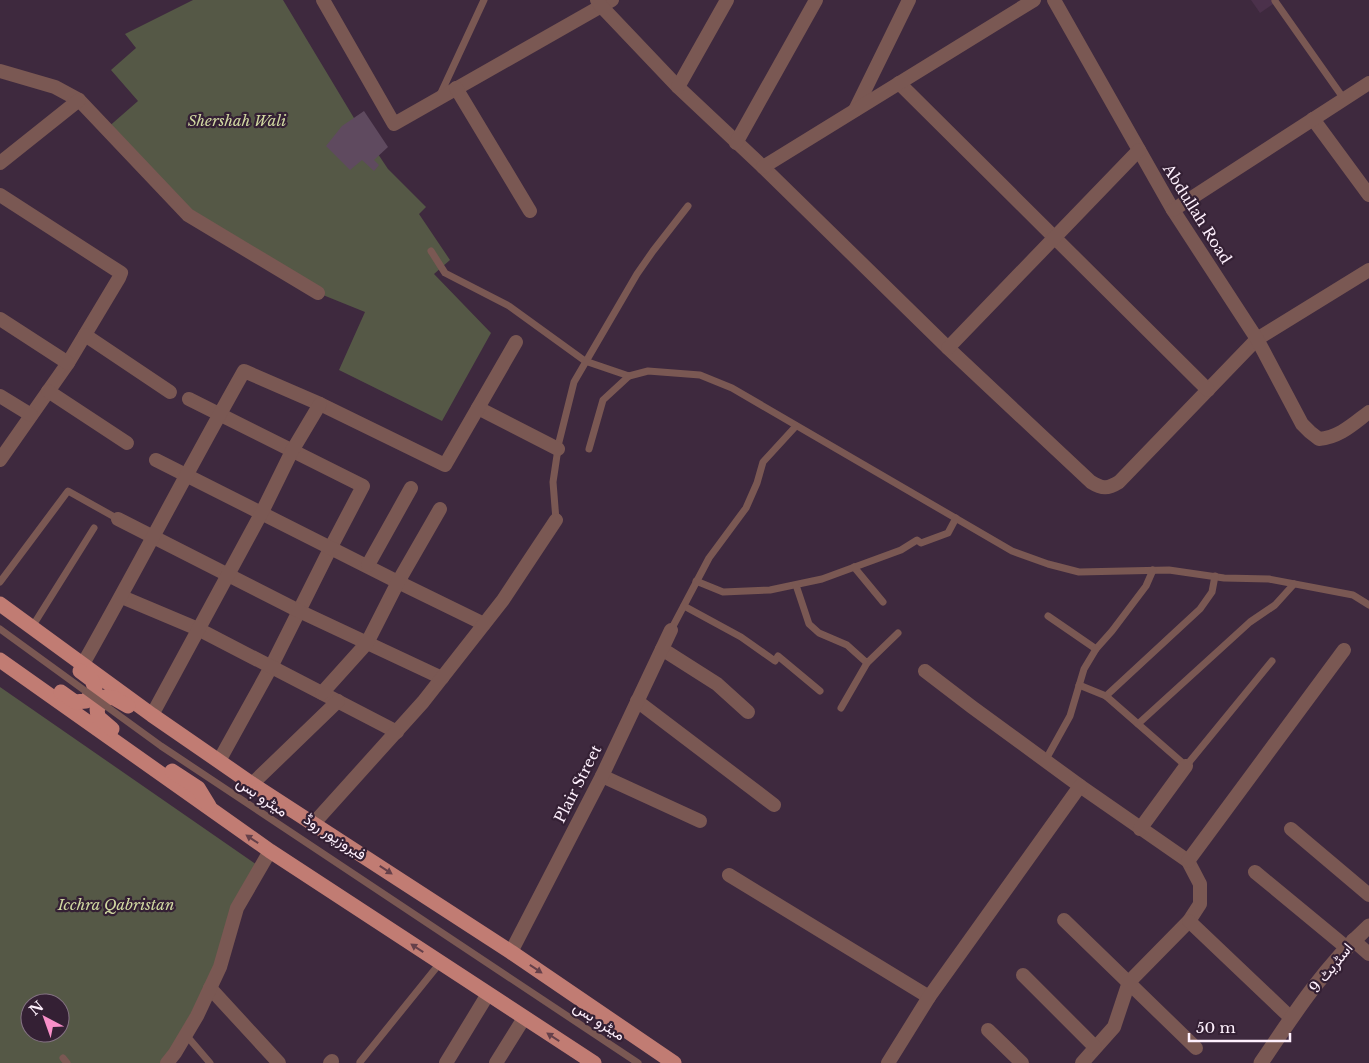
<svg xmlns="http://www.w3.org/2000/svg" width="1369" height="1063" font-family="'Libre Baskerville',Vazirmatn,serif">
	<style>
		.built { fill: #4b314b }
		.green { fill: #555846; fill-rule: evenodd }
		.building { fill: #5f4a5f }
		.lines { fill: none; stroke-linecap: round; stroke-linejoin: round }
		.service { stroke: #7a5853; stroke-width: 7 }
		.minor { stroke: #7a5853; stroke-width: 14 }
		.tertiary { stroke: #7a5853; stroke-width: 15 }
		.primary { stroke: #c17c73; stroke-width: 15 }
		.service-bridge { stroke: #7a5853; stroke-width: 7 }
		.oneway { fill: #65404a }
		.labels { text-anchor: middle; stroke-width: 4.5; stroke-linejoin: round; paint-order: stroke }
		.park-label { font-size: 15px; font-style: italic; fill: #d0d8a1; stroke: #342034 }
		.street-label { font-size: 15px; fill: #fef0fd; stroke: #342034 }
	</style>
	<rect width="100%" height="100%" fill="#3e293e"/>
	<path class="built" d="M1251,0H1279L1260,13Z"/>
	<g class="green">
		<path d="M193,0H283L354,118L388,169L426,207L419,214L450,260L434,274L491,333L442,421L339,370L365,312L318,293L188,215L106,129L138,101L111,70L136,48L125,34Z"/>
		<path d="M0,687L260,867L220,967L167,1063H0ZM30,1003H60V1033H30Z"/>
	</g>
	<path class="building" d="M364,111L388,147L374,160L379,165L374,171L362,160L350,170L326,146L342,126Z"/>
	<g class="lines">
		<g class="service">
			<path d="M1275,1L1344,99"/>
			<path d="M440,95L484,0"/>
			<path d="M431,251L445,273L509,306L585,361L629,376L648,371L700,375L732,388L1012,551L1048,564L1079,572L1169,570L1224,578L1269,579L1353,595L1369,605"/>
			<path d="M589,449L603,400L629,376"/>
			<path d="M556,520L553,482L559,442L574,382L637,274L653,251L688,206"/>
			<path d="M854,567L883,602"/>
			<path d="M696,581L723,592L770,590L822,579L901,550L917,540L921,543L948,533L956,518"/>
			<path d="M0,582L68,491L118,519"/>
			<path d="M796,585L809,624L819,633L847,645L867,663L898,633"/>
			<path d="M684,606L741,637L775,661L778,656L820,691"/>
			<path d="M1048,616L1096,649"/>
			<path d="M32,627L94,528"/>
			<path d="M671,630L709,558L746,508L757,483L763,462L796,426"/>
			<path d="M1079,685L1106,696L1186,766L1272,661"/>
			<path d="M1106,696L1200,609L1212,592L1215,576"/>
			<path d="M841,708L867,663"/>
			<path d="M1138,724L1250,622L1275,605L1294,584"/>
			<path d="M1045,761L1070,716L1084,669L1096,649L1112,631L1146,586L1153,570"/>
			<path d="M186,1035L210,1063"/>
			<path d="M63,1058L67,1063"/>
			<path d="M360,1062L440,963"/>
		</g>
		<g class="minor">
			<path d="M323,0L394,124L612,0"/>
			<path d="M597,0L601,6L678,87L763,167L948,348L1091,482C1102,489 1108,489 1119,482L1257,339L1369,270"/>
			<path d="M1054,0L1173,210L1257,339L1302,424L1310,432L1319,439C1340,437 1353,424 1369,412"/>
			<path d="M0,71L55,87L79,100L188,215L318,293"/>
			<path d="M899,83L1208,390"/>
			<path d="M678,87L727,0"/>
			<path d="M456,88L530,211"/>
			<path d="M855,110L909,0"/>
			<path d="M1313,119L1369,195"/>
			<path d="M736,143L816,0"/>
			<path d="M0,163L79,100"/>
			<path d="M763,167L1034,0"/>
			<path d="M0,195L121,273L119,278L68,363L0,460"/>
			<path d="M1173,210L1369,83"/>
			<path d="M0,319L68,363"/>
			<path d="M85,335L170,392"/>
			<path d="M948,348L1139,150"/>
			<path d="M48,391L127,443"/>
			<path d="M0,396L31,415"/>
			<path d="M189,399L363,486L331,547L271,667L219,761"/>
			<path d="M478,408L558,449"/>
			<path d="M156,460L398,582L484,624"/>
			<path d="M118,519L299,611L442,678"/>
			<path d="M368,565L411,488"/>
			<path d="M122,597L198,629L397,732"/>
			<path d="M662,649L717,684L748,712"/>
			<path d="M83,664C138,567 189,468 244,371L320,404L445,465L516,342"/>
			<path d="M925,671L972,707L1080,786L1188,861L1200,884V904L1189,921L1129,982L1114,1027L1082,1063"/>
			<path d="M322,693L367,643L398,582L440,509"/>
			<path d="M637,701L774,805"/>
			<path d="M152,715L262,512L292,451L320,404"/>
			<path d="M602,776L700,821"/>
			<path d="M252,784L338,701"/>
			<path d="M314,823L423,702L503,600L556,520"/>
			<path d="M1140,829L1186,766"/>
			<path d="M1291,829L1369,895"/>
			<path d="M1188,861L1344,650"/>
			<path d="M1255,872L1347,948"/>
			<path d="M729,875L929,997"/>
			<path d="M1064,920L1196,1048"/>
			<path d="M1189,921L1291,1018"/>
			<path d="M1353,940L1369,954"/>
			<path d="M511,952L602,776L671,630"/>
			<path d="M1023,975L1095,1047"/>
			<path d="M210,988L279,1063"/>
			<path d="M988,1030L1022,1063"/>
			<path d="M167,1063L175,1053L197,1016L220,967L237,908L270,851"/>
			<path d="M330,1063L332,1061"/>
			<path d="M446,1063L488,994"/>
			<path d="M496,1063L524,1018"/>
			<path d="M888,1063L929,997L1080,786"/>
		</g>
		<path class="tertiary" d="M1261,1063C1293,1015 1326,965 1369,926"/>
		<g class="primary">
			<path d="M0,604L152,715L252,784L511,952L674,1063"/>
			<path d="M0,660L270,851L594,1063"/>
			<path d="M61,692L75,702L86,701L95,689L92,680L80,671"/>
			<path d="M112,729L98,717L97,709L105,697L114,698L128,706"/>
			<path d="M172,771L198,788L209,806"/>
		</g>
		<path class="service-bridge" d="M0,629L161,746L638,1063"/>
	</g>
	<defs><path id="oneway-solid" d="M-6-.8H1V-3.2L6.5 0L1 3.2V.8H-6Z" transform="scale(1.25)"/></defs>
	<g class="oneway">
		<use href="#oneway-solid" transform="translate(252 839) rotate(-146)"/>
		<use href="#oneway-solid" transform="translate(386 870) rotate(33)"/>
		<use href="#oneway-solid" transform="translate(417 948) rotate(-147)"/>
		<use href="#oneway-solid" transform="translate(536 969) rotate(34)"/>
		<use href="#oneway-solid" transform="translate(553 1037) rotate(-147)"/>
	</g>
	<g class="labels">
		<g class="park-label">
			<text x="237" y="126">Shershah Wali</text>
			<text x="116" y="910">Icchra Qabristan</text>
		</g>
		<g class="street-label">
			<text transform="translate(1197 214) rotate(58)" y="5">Abdullah Road</text>
			<text transform="translate(578 784) rotate(-63)" y="5">Plair Street</text>
			<text transform="translate(262 797) rotate(34)" y="5">میٹرو بس</text>
			<text transform="translate(335 837) rotate(33)" y="5">فیروزپور روڈ</text>
			<text transform="translate(1331 968) rotate(-51)" y="5">اسٹریٹ 9</text>
			<text transform="translate(599 1021) rotate(33)" y="5">میٹرو بس</text>
		</g>
	</g>
	<g transform="translate(45 1018) rotate(319)"><circle r="24" fill="#342034" stroke="#857384"/>
	<path d="M0-4L9 19L0 12L-9 19Z" fill="#f98fc9"/>
	<text y="-8" font-size="14" font-weight="bold" text-anchor="middle" fill="#fef0fd">N</text>
	</g>
	<path d="M1189 1033v8h101v-8" fill="none" stroke="#fef0fd" stroke-width="2.5"/>
	<text x="1196" y="1033" font-size="15" fill="#fef0fd" stroke="#342034" stroke-width="4" paint-order="stroke">50 m</text>
</svg>
